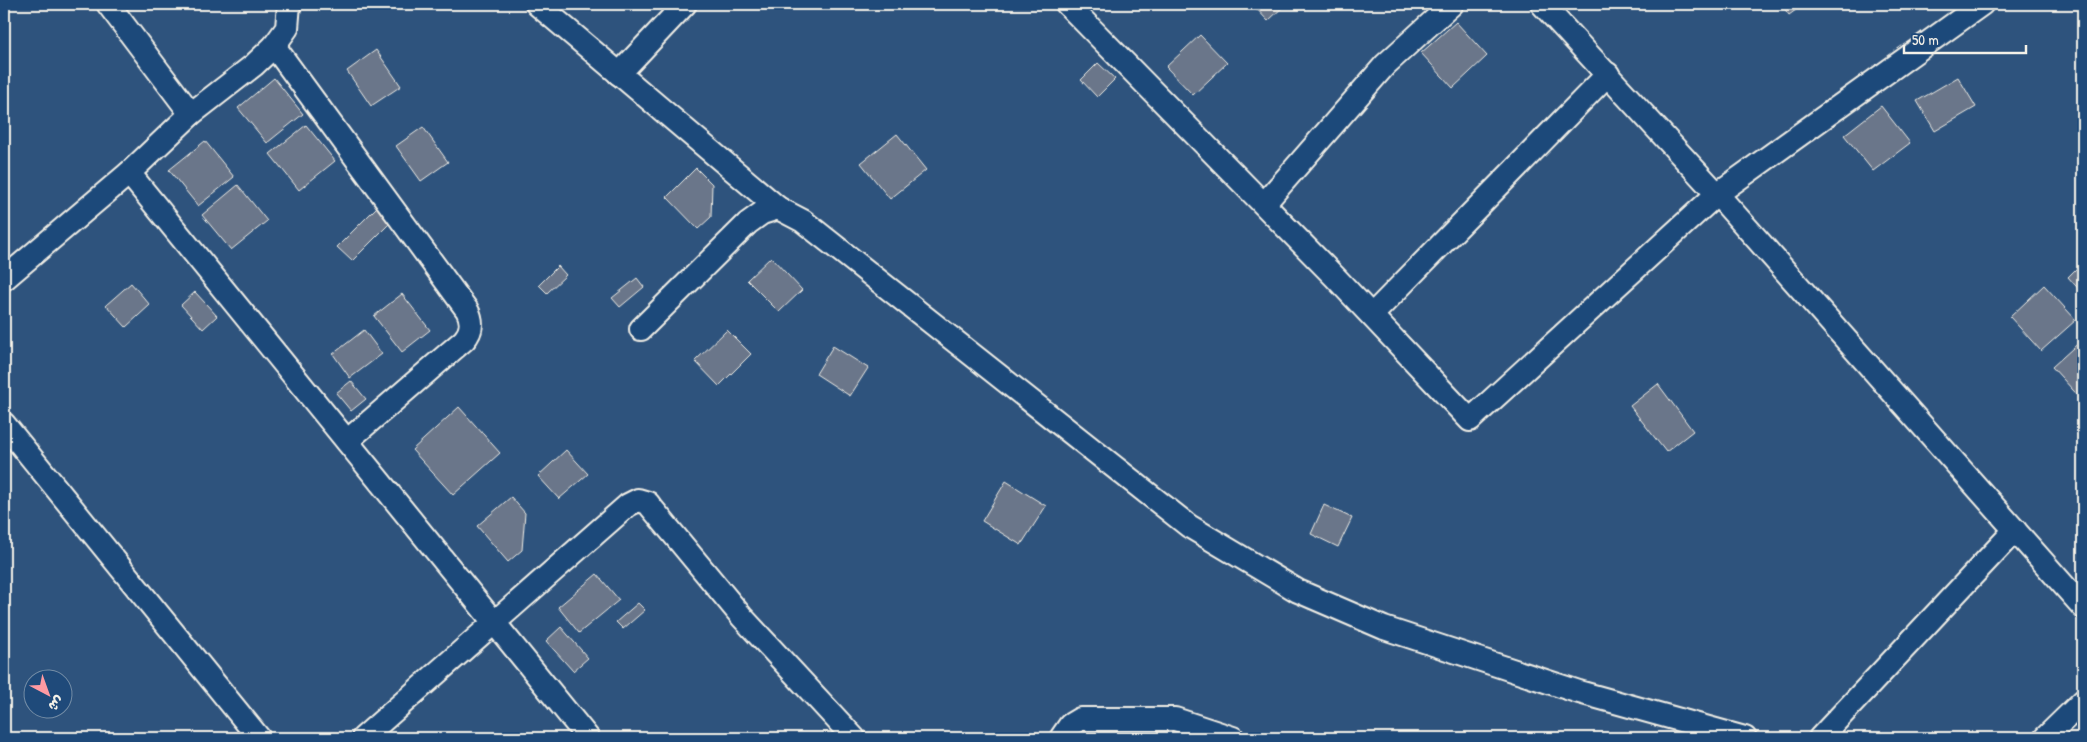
<svg xmlns="http://www.w3.org/2000/svg" width="2087" height="742" font-family="'Patrick Hand','Playpen Sans Arabic',sans-serif">
	<style>
		.building { fill: #6b768a; stroke: #f4f1e8 }
		.lines { fill: none; stroke-linecap: round; stroke-linejoin: round }
		.minor-casing { stroke: #f4f1e8; stroke-width: 26 }
		.minor { stroke: #1f4a7a; stroke-width: 22 }
	</style>
	<rect width="100%" height="100%" fill="#2e537d"/>
	<filter id="ink" filterUnits="userSpaceOnUse"><feTurbulence type="fractalNoise" baseFrequency=".02" numOctaves="2"/><feDisplacementMap in="SourceGraphic" scale="10" xChannelSelector="R" yChannelSelector="G"/><feConvolveMatrix kernelMatrix="1 2 1 2 8 2 1 2 1" color-interpolation-filters="sRGB"/></filter>
	<g filter="url(#ink)">
		<g class="building">
			<path d="M1252,4H1286L1268,21Z"/>
			<path d="M1781,4H1804L1789,15Z"/>
			<path d="M1456,22L1487,56L1453,88L1421,53Z"/>
			<path d="M1200,35L1227,63L1193,95L1166,67Z"/>
			<path d="M376,50L401,86L371,106L347,71Z"/>
			<path d="M1098,63L1115,79L1097,97L1081,80Z"/>
			<path d="M1958,77L1976,107L1935,131L1917,101Z"/>
			<path d="M274,78L303,114L267,143L238,108Z"/>
			<path d="M1881,106L1910,143L1873,171L1844,135Z"/>
			<path d="M306,125L335,161L299,190L270,154Z"/>
			<path d="M423,127L448,162L421,181L396,146Z"/>
			<path d="M897,134L926,170L890,199L861,163Z"/>
			<path d="M205,141L234,177L198,206L169,170Z"/>
			<path d="M696,168L712,184L711,217L698,229L667,197Z"/>
			<path d="M238,185L267,221L231,250L202,215Z"/>
			<path d="M379,205L394,219L352,261L337,247Z"/>
			<path d="M771,257L802,290L779,312L747,280Z"/>
			<path d="M2083,262V294L2068,277Z"/>
			<path d="M558,266L566,275L547,293L539,285Z"/>
			<path d="M637,278L644,287L620,307L612,298Z"/>
			<path d="M131,283L150,305L126,327L106,305Z"/>
			<path d="M2044,285L2076,320L2041,351L2010,317Z"/>
			<path d="M195,292L217,316L203,329L181,305Z"/>
			<path d="M402,294L430,330L402,352L374,316Z"/>
			<path d="M364,330L382,354L350,378L333,354Z"/>
			<path d="M727,330L751,354L719,386L695,361Z"/>
			<path d="M2083,339V401L2052,367Z"/>
			<path d="M833,346L868,368L850,396L816,374Z"/>
			<path d="M351,381L366,399L351,411L336,393Z"/>
			<path d="M1658,384L1693,431L1666,452L1630,406Z"/>
			<path d="M459,407L500,453L453,495L412,450Z"/>
			<path d="M566,450L588,474L559,499L538,476Z"/>
			<path d="M1006,481L1046,506L1021,545L982,521Z"/>
			<path d="M511,497L525,513L522,550L508,562L477,526Z"/>
			<path d="M1324,505L1352,518L1338,547L1311,534Z"/>
			<path d="M597,574L619,600L579,633L558,607Z"/>
			<path d="M638,603L645,610L623,629L616,622Z"/>
			<path d="M561,627L588,658L573,671L546,641Z"/>
		</g>
		<g class="lines">
			<g class="minor-casing">
				<g id="minor">
					<path d="M108,4L191,114"/>
					<path d="M537,4L778,208"/>
					<path d="M1067,4L1335,277L1470,420L1717,194L1982,4"/>
					<path d="M1542,4L1717,194L2083,607"/>
					<path d="M274,46L467,310C473,321 472,331 464,340L347,441"/>
					<path d="M619,74L685,4"/>
					<path d="M129,173L588,738"/>
					<path d="M1264,204L1385,65L1452,4"/>
					<path d="M4,279L129,173L191,114L254,65L274,46L287,28L289,4"/>
					<path d="M1372,315L1608,74"/>
					<path d="M641,329L748,223L762,213L778,208L803,221L1189,526L1298,591L1384,628L1579,692L1745,738"/>
					<path d="M4,424L259,738"/>
					<path d="M363,738L628,505L638,500L648,503L651,507L742,617L854,738"/>
					<path d="M1061,738L1070,725L1080,719H1175L1233,738"/>
					<path d="M1820,738L2015,530"/>
					<path d="M2045,738L2083,701"/>
				</g>
			</g>
			<use href="#minor" class="minor"/>
		</g>
	</g>
	<rect width="2087" height="742" fill="none" stroke="#1f4a7a" stroke-width="20"/>
	<rect x="10" y="10" width="2067" height="722" fill="none" stroke="#f4f1e8" stroke-width="2" filter="url(#ink)"/>
	<g transform="translate(48 694) rotate(139)"><circle r="24" fill="#1f4a7a" stroke="#748da6"/>
	<path d="M0-4L9 19L0 12L-9 19Z" fill="#ff9aa2"/>
	<text y="-8" font-size="14" font-weight="bold" text-anchor="middle" fill="#f4f1e8">ش</text>
	</g>
	<path d="M1904 45v8h122v-8" fill="none" stroke="#f4f1e8" stroke-width="2.5"/>
	<text x="1912" y="45" font-size="15" fill="#f4f1e8" stroke="#1f4a7a" stroke-width="4" paint-order="stroke">50 m</text>
</svg>
